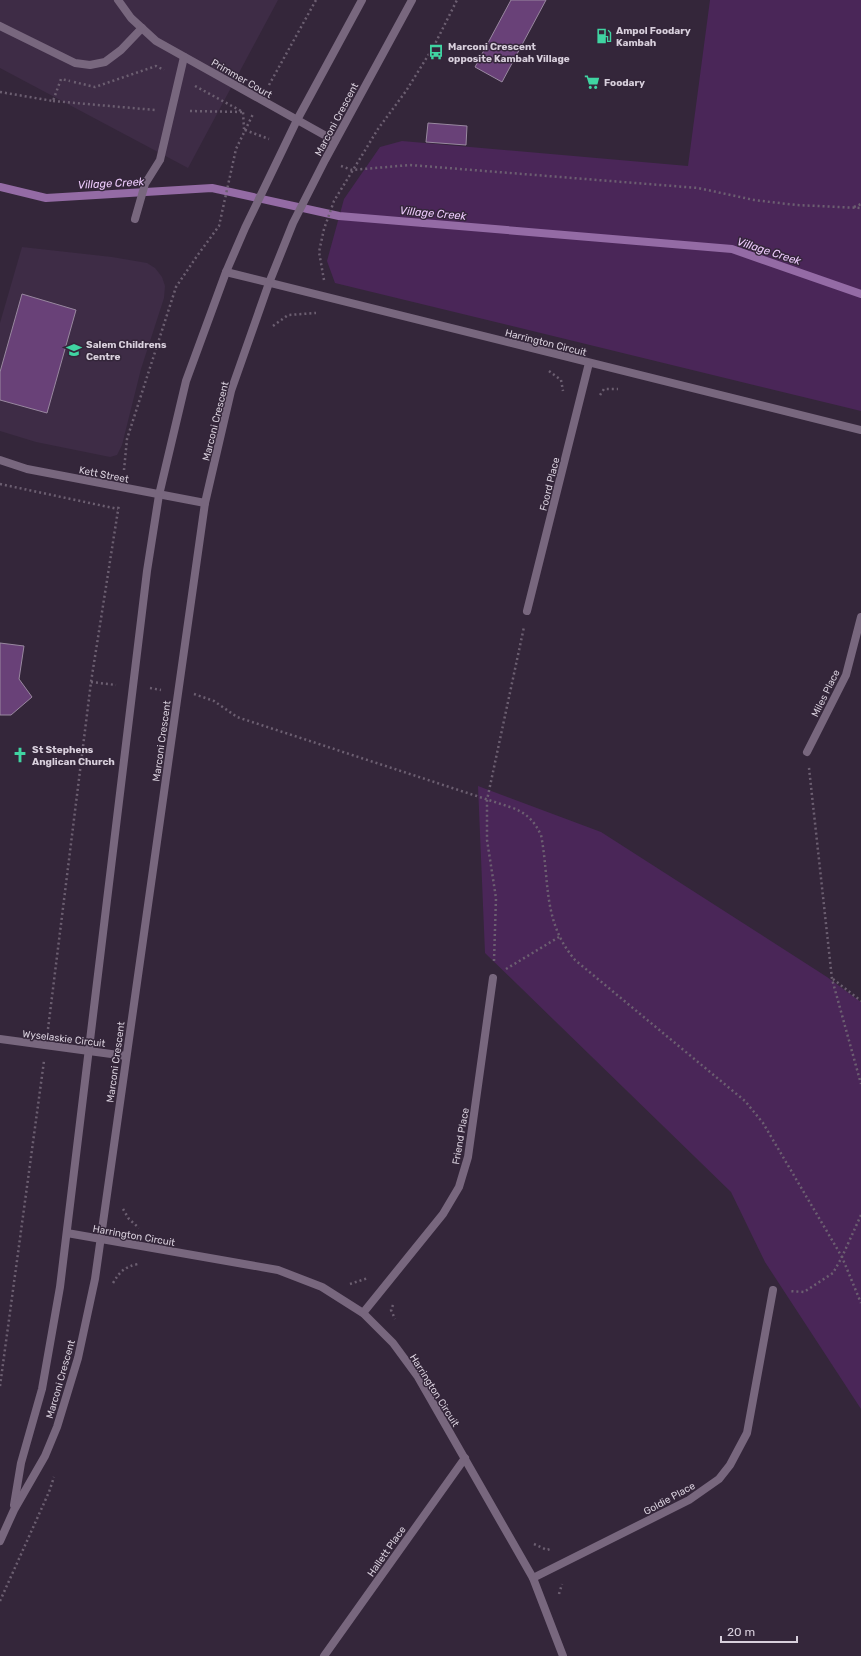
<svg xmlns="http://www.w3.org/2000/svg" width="861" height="1656" font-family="Rubik,sans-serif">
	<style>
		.built { fill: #3e2c46 }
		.green { fill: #4a2658 }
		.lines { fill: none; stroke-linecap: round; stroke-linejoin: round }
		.stream { stroke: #946ba5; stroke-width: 8 }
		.building { fill: #694178; stroke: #9988a0 }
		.path { stroke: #6c5f71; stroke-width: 2.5; stroke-dasharray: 2 3; stroke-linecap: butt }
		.service { stroke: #78677e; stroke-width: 8 }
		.minor { stroke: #78677e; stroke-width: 8 }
		.tertiary { stroke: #78677e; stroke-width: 8 }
		.labels { text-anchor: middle; stroke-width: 3; stroke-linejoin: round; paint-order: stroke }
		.poi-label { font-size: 10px; font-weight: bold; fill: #d8cfdc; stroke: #34263a; text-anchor: start }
		.street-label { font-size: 10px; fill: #d8cfdc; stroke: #34263a }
		.water-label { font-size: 11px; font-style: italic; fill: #edcafc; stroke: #34263a }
	</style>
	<rect width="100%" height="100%" fill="#34263a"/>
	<g class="built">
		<path d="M0,0H278L188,168L0,68Z"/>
		<path d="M22,247L112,257L147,263L155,268L162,277L165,286L164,298L141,369L122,445L117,455L110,457L36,442L0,431V323Z"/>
	</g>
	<g class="green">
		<path d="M710,0H861V411L335,283L327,261L344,199L380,147L402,141L688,166Z"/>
		<path d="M478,786L601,832L827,977L861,1002V1409L765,1262L731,1192L485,953Z"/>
	</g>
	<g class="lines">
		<path class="stream" d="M0,187L46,198L212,188L339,216L732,249L861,294"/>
	</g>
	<g class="building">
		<path d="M511,0H546L502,82L475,67Z"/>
		<path d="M428,123L467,126L466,145L426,142Z"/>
		<path d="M22,294L76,310L47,413L0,400V372Z"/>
		<path d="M0,643L24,646L19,679L32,697L11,715H0Z"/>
	</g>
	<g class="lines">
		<g class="path">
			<path d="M74,82L95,87L156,66L164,70"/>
			<path d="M269,85L316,0"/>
			<path d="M195,86L243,112L244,129"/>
			<path d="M0,92L53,101L61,79L70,81"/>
			<path d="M53,101L155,110"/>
			<path d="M190,111L243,112"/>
			<path d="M245,130L269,139"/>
			<path d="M341,166L352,170L410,165L698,188L754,200L796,205L861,208"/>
			<path d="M854,207L861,204"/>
			<path d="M324,280L319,252L324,229L334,201L378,129L406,91L434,46L457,0"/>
			<path d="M273,326L288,315L316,313"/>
			<path d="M549,371L561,380L563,391"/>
			<path d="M600,395L604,389H618"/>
			<path d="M124,470L127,439L176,287L197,256L219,226L236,149L253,114"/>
			<path d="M0,484L118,509"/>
			<path d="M91,682L116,685"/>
			<path d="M150,688L161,690"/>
			<path d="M194,694L214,701L237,717L510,807C525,812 534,820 541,835C550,881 542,921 575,960L745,1101L763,1123L842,1257L833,1273L804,1292L789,1291"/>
			<path d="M809,768L832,979L861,1084"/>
			<path d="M494,961L496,898L487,840V800L524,627"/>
			<path d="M506,969L559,937"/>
			<path d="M833,979L861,1001"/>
			<path d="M48,1029L91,682L119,504"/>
			<path d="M123,1209L129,1219L139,1228"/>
			<path d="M861,1215L842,1257L861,1303"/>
			<path d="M113,1283C120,1271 125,1267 138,1264"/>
			<path d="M350,1284L368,1278"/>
			<path d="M393,1305L391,1310L395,1319"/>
			<path d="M0,1386L44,1061"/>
			<path d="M534,1544L547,1550L550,1549"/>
			<path d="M559,1594L562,1584"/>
			<path d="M0,1601L49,1492L54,1477"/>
		</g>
		<g class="service">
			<path d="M118,0L131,18L156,41L335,141"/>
			<path d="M0,26L75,63L90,65L105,62L121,50L142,28"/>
			<path d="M135,219L145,184L160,160L184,57"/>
		</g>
		<g class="minor">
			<path d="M226,272L861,430"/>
			<path d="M0,460L27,469L205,503"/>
			<path d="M527,611L589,363"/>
			<path d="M807,752L846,675L861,617"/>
			<path d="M0,1039L126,1056"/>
			<path d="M67,1233L278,1270L322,1287L363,1313L393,1343L418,1377L533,1578L563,1656"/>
			<path d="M363,1313L443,1214L459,1187L468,1157L493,978"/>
			<path d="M533,1578L689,1500L719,1479L730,1465L747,1433L773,1290"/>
			<path d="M324,1656L465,1458"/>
		</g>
		<g class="tertiary">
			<path d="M14,1505L21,1463L42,1389L60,1287L147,571L159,495L186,381L226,272L245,228L297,120L362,0"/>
			<path d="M0,1541L14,1510L45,1456L57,1427L78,1358L95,1279L205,503L231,391L269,283L293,223L325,160L412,0"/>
		</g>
	</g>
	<defs>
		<g id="fuel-bare" transform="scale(1.2)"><path d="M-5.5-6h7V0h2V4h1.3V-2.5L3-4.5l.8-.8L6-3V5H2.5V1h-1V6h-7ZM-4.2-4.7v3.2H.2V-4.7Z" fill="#40d4a2" stroke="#34263a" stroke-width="2.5" paint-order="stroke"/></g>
		<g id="bus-bare" transform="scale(1.2)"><path d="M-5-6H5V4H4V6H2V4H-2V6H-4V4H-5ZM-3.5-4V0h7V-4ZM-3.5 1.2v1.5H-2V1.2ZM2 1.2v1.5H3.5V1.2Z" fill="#40d4a2" stroke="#34263a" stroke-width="2.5" paint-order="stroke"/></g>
		<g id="supermarket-bare" transform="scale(1.2)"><path d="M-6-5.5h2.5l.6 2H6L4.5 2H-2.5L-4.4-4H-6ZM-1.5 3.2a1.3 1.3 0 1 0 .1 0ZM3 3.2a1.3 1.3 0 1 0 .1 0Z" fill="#40d4a2" stroke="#34263a" stroke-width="2.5" paint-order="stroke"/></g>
		<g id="school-bare" transform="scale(1.2)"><path d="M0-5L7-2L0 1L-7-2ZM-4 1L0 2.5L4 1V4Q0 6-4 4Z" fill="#40d4a2" stroke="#34263a" stroke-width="2.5" paint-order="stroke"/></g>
		<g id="church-bare" transform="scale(1.2)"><path d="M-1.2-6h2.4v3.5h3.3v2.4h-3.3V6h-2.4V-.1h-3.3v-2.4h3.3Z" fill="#40d4a2" stroke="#34263a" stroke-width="2.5" paint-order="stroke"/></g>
	</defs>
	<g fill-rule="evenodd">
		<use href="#fuel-bare" x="604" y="36"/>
		<use href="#bus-bare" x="436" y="52"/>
		<use href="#supermarket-bare" x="592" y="82"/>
		<use href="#school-bare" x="74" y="350"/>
		<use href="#church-bare" x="20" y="755"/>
	</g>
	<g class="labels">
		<g class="poi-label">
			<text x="616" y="34">Ampol Foodary<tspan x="616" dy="12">Kambah</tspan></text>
			<text x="448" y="50">Marconi Crescent<tspan x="448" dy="12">opposite Kambah Village</tspan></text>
			<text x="604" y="86">Foodary</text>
			<text x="86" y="348">Salem Childrens<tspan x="86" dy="12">Centre</tspan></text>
			<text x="32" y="753">St Stephens<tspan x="32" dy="12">Anglican Church</tspan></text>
		</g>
		<g class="street-label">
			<text transform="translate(242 78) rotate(30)" y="4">Primmer Court</text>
			<text transform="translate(336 119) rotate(-62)" y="4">Marconi Crescent</text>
			<text transform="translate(546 342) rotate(14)" y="4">Harrington Circuit</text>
			<text transform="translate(215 421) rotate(-76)" y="4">Marconi Crescent</text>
			<text transform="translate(104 474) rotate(11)" y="4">Kett Street</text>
			<text transform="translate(549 484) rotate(-76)" y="4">Foord Place</text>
			<text transform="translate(825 693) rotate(-64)" y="4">Miles Place</text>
			<text transform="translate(161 741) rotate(-82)" y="4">Marconi Crescent</text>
			<text transform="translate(64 1038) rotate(7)" y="4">Wyselaskie Circuit</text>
			<text transform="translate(115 1062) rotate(-82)" y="4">Marconi Crescent</text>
			<text transform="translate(460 1136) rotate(-80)" y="4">Friend Place</text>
			<text transform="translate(134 1235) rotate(10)" y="4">Harrington Circuit</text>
			<text transform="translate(60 1379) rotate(-74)" y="4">Marconi Crescent</text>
			<text transform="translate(435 1390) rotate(58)" y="4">Harrington Circuit</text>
			<text transform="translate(669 1498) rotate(-29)" y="4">Goldie Place</text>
			<text transform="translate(386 1551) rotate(-55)" y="4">Hallett Place</text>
		</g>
		<g class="water-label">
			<text transform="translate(111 183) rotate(-3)" y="4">Village Creek</text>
			<text transform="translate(433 213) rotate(5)" y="4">Village Creek</text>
			<text transform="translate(769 251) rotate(18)" y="4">Village Creek</text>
		</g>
	</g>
	<path d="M721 1636v6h76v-6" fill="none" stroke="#d8cfdc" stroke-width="2"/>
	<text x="727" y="1636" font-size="12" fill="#d8cfdc" stroke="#34263a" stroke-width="3" paint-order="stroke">20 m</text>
</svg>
